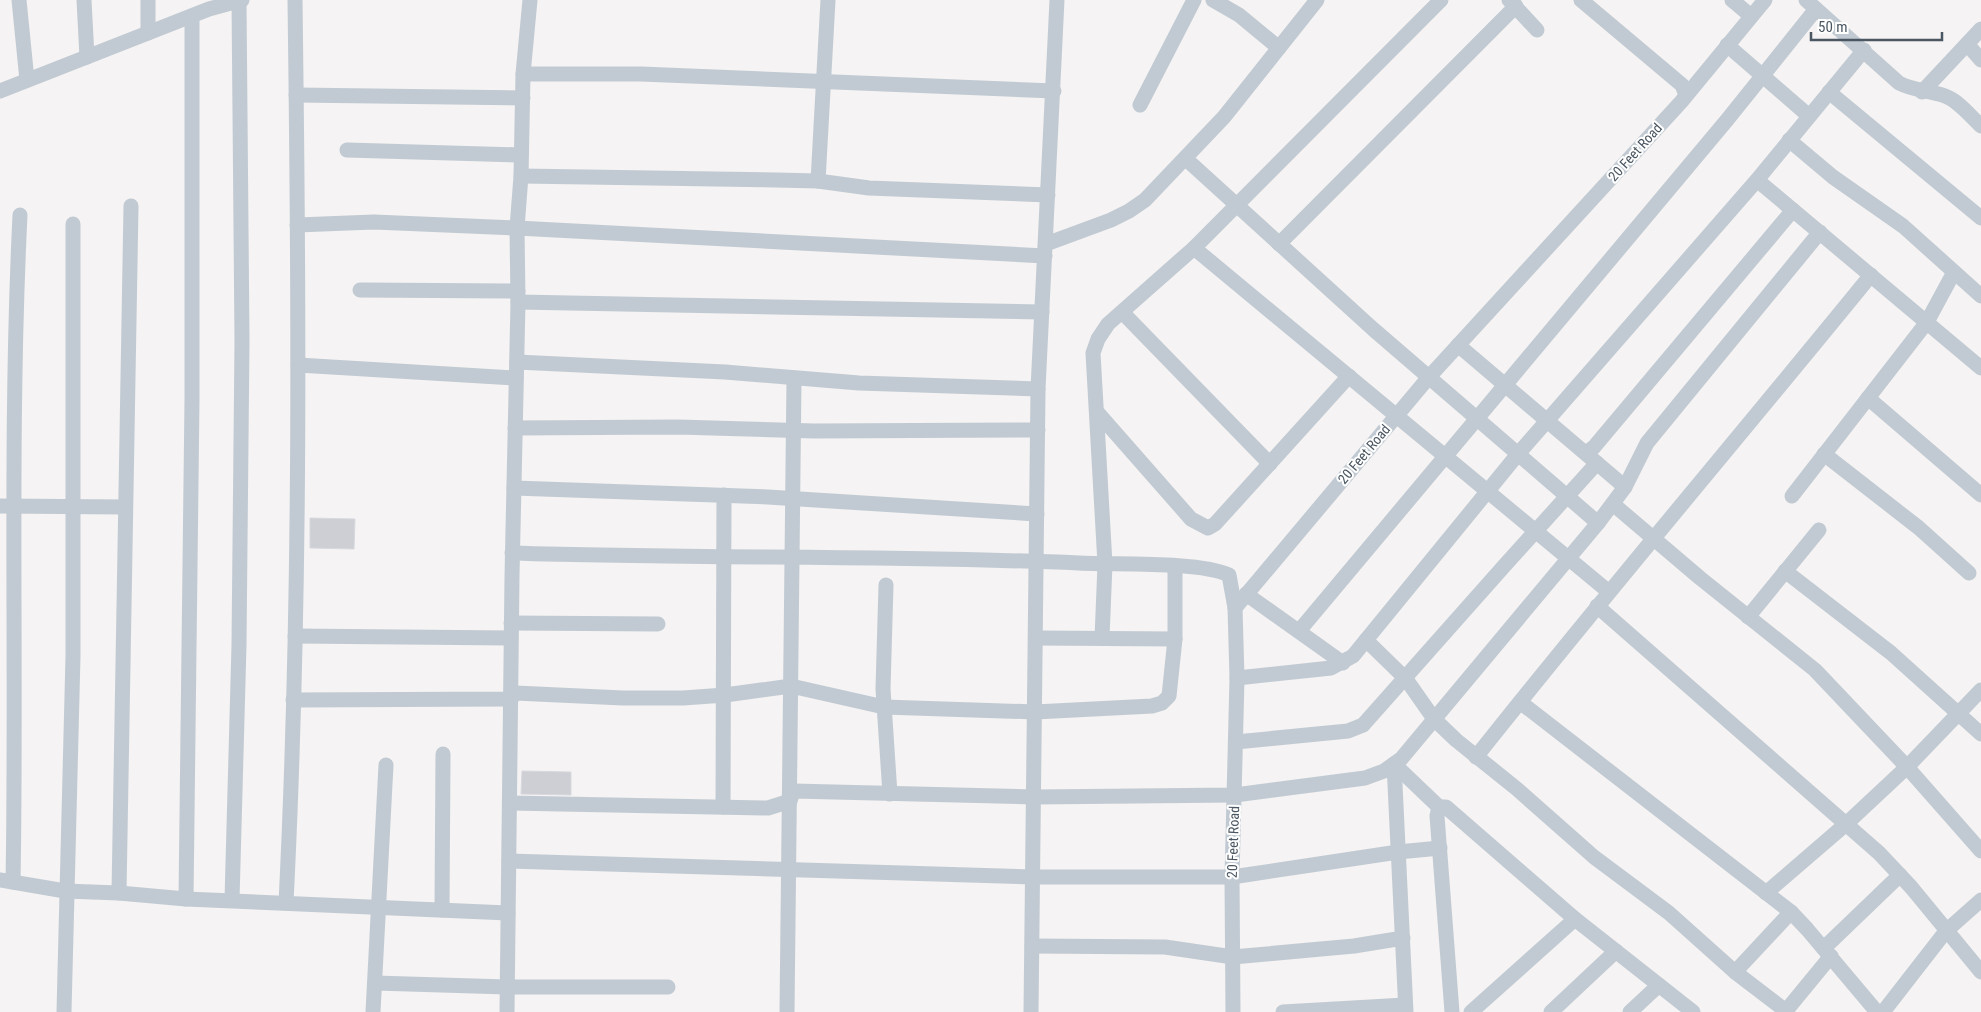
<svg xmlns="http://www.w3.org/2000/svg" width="1981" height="1012" font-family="'Roboto Condensed',sans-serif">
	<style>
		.building { fill: #cdcfd5; stroke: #d7d9de }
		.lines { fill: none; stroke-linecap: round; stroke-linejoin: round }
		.minor { stroke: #c1cad2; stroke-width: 15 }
		.labels { text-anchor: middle; stroke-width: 4; stroke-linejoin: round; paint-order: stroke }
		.street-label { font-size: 14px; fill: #4a5661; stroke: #fff }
	</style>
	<rect width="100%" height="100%" fill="#f5f3f3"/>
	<g class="building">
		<path d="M310,518L355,519L354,549L310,548Z"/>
		<path d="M522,771L571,772V795L521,794Z"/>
	</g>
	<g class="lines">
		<g class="minor">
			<path d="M19,0L27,80"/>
			<path d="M84,0L87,57"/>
			<path d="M1213,0L1239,15L1279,48"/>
			<path d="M1509,0L1537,30"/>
			<path d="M1581,0L1682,85L1686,95"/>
			<path d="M1732,0L1751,16"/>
			<path d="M1806,0L1899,83C1914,91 1929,90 1945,96C1959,101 1970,116 1981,126"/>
			<path d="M148,33V0"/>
			<path d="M1967,44L1981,60"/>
			<path d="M1727,45L1809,116"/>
			<path d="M523,74H641L1054,91"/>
			<path d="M0,91L209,9L242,0"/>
			<path d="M1829,92L1981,218"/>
			<path d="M1922,92L1981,29"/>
			<path d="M296,95L523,98"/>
			<path d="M1140,105L1194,0"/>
			<path d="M1789,140L1833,177L1903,226L1981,296"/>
			<path d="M347,150L521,155"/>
			<path d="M1186,159L1373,329L1598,523"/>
			<path d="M521,176L776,180L818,181L869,188L1048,195"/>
			<path d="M1757,180L1981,368"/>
			<path d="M818,181L828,0"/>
			<path d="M297,225L374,222L517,228L1045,256"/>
			<path d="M1046,244L1111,220L1129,211L1145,200L1224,117L1317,0"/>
			<path d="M1279,244L1516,6"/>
			<path d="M1194,248L1609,592"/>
			<path d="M360,290L518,291"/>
			<path d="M518,302L1042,312"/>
			<path d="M1122,312L1270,464"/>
			<path d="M1458,345L1625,487"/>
			<path d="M517,362L725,372L859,383L1038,389"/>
			<path d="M298,365L516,378"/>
			<path d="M1868,398L1981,495"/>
			<path d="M1097,412L1191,519L1208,528L1215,524L1349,376"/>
			<path d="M515,428L678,427L814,431L1038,430"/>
			<path d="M1586,453L1594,447L1793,210"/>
			<path d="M1824,454L1919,528L1969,573"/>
			<path d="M514,488L768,497L1037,514"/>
			<path d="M1792,496L1927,322L1954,272"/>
			<path d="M1613,504L1700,578L1815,670L1907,767L1981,851"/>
			<path d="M0,506L125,507"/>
			<path d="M512,553C701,559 890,555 1079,563C1115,565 1199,561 1229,575L1235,608L1237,678L1232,877L1233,1012"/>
			<path d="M1785,571L1891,653L1981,734"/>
			<path d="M886,585L883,689L890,794"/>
			<path d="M1246,594L1343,663"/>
			<path d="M1597,606L1879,853L1911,887L1981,972"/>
			<path d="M1235,608L1429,377L1681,102L1765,0"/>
			<path d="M1748,617L1819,530"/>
			<path d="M511,623L658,624"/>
			<path d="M1299,631L1727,120L1816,9"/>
			<path d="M295,636L511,638"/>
			<path d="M1036,638L1175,639"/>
			<path d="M1102,638L1105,564L1093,353L1098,339L1108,324L1194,248L1441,0"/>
			<path d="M1366,640L1406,679L1434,719L1456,740L1517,789L1594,857L1669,913L1735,972L1786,1011"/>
			<path d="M1237,678L1331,668L1353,656L1518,454L1757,180L1864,50"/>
			<path d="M293,700L511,699L515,693L623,698H683L725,695L791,686L884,707L1035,712L1152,706L1162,703L1169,696L1175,639V567"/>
			<path d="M1520,702L1791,912L1807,929L1877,1012"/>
			<path d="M1236,742L1348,731L1363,725L1505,565L1597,463"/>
			<path d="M1476,757C1605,594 1740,436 1871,275"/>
			<path d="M1394,764L1406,1012"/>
			<path d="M1394,764L1439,807"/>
			<path d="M510,803L768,808L790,801L793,791L1034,797L1235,795L1365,778L1384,771L1401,759L1598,523L1625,487L1647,443L1820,232"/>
			<path d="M723,807L724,495"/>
			<path d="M509,861L1033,877H1232L1398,852L1440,848"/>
			<path d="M0,880L65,891L119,893L186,899L508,913"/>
			<path d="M13,882C17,660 9,437 20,215"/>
			<path d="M119,893L131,206"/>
			<path d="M1766,893L1846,824L1907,767L1981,690"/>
			<path d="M186,899L192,399V16"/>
			<path d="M232,900L239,645L242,341L239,1"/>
			<path d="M286,903C301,602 299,301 295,0"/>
			<path d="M442,910L443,754"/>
			<path d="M1032,946L1165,947L1233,957L1354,946L1403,938"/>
			<path d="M1824,948L1900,875"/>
			<path d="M1735,972L1791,912"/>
			<path d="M375,983L507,987H668"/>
			<path d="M64,1012L73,656V224"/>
			<path d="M373,1012L386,765"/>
			<path d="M507,1012L512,576L518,302L517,228L521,176L523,74L530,0"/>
			<path d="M787,1012L794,378"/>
			<path d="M1031,1012L1038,389L1057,0"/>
			<path d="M1283,1012L1405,1005"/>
			<path d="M1452,1012L1437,816L1439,807H1446L1575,919L1693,1012"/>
			<path d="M1471,1012L1575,919"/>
			<path d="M1551,1012L1616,951"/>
			<path d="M1630,1012L1659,985"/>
			<path d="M1785,1012L1831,956"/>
			<path d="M1883,1012L1946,931L1981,900"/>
		</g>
	</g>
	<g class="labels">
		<g class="street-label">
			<text transform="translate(1635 152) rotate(-48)" y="5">20 Feet Road</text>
			<text transform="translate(1364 454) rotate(-50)" y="5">20 Feet Road</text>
			<text transform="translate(1233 842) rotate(-88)" y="5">20 Feet Road</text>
		</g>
	</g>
	<path d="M1811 32v8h131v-8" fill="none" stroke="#4a5661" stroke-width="2.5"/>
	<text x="1818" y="32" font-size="15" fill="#4a5661" stroke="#ffffff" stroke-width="4" paint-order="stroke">50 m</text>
</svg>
